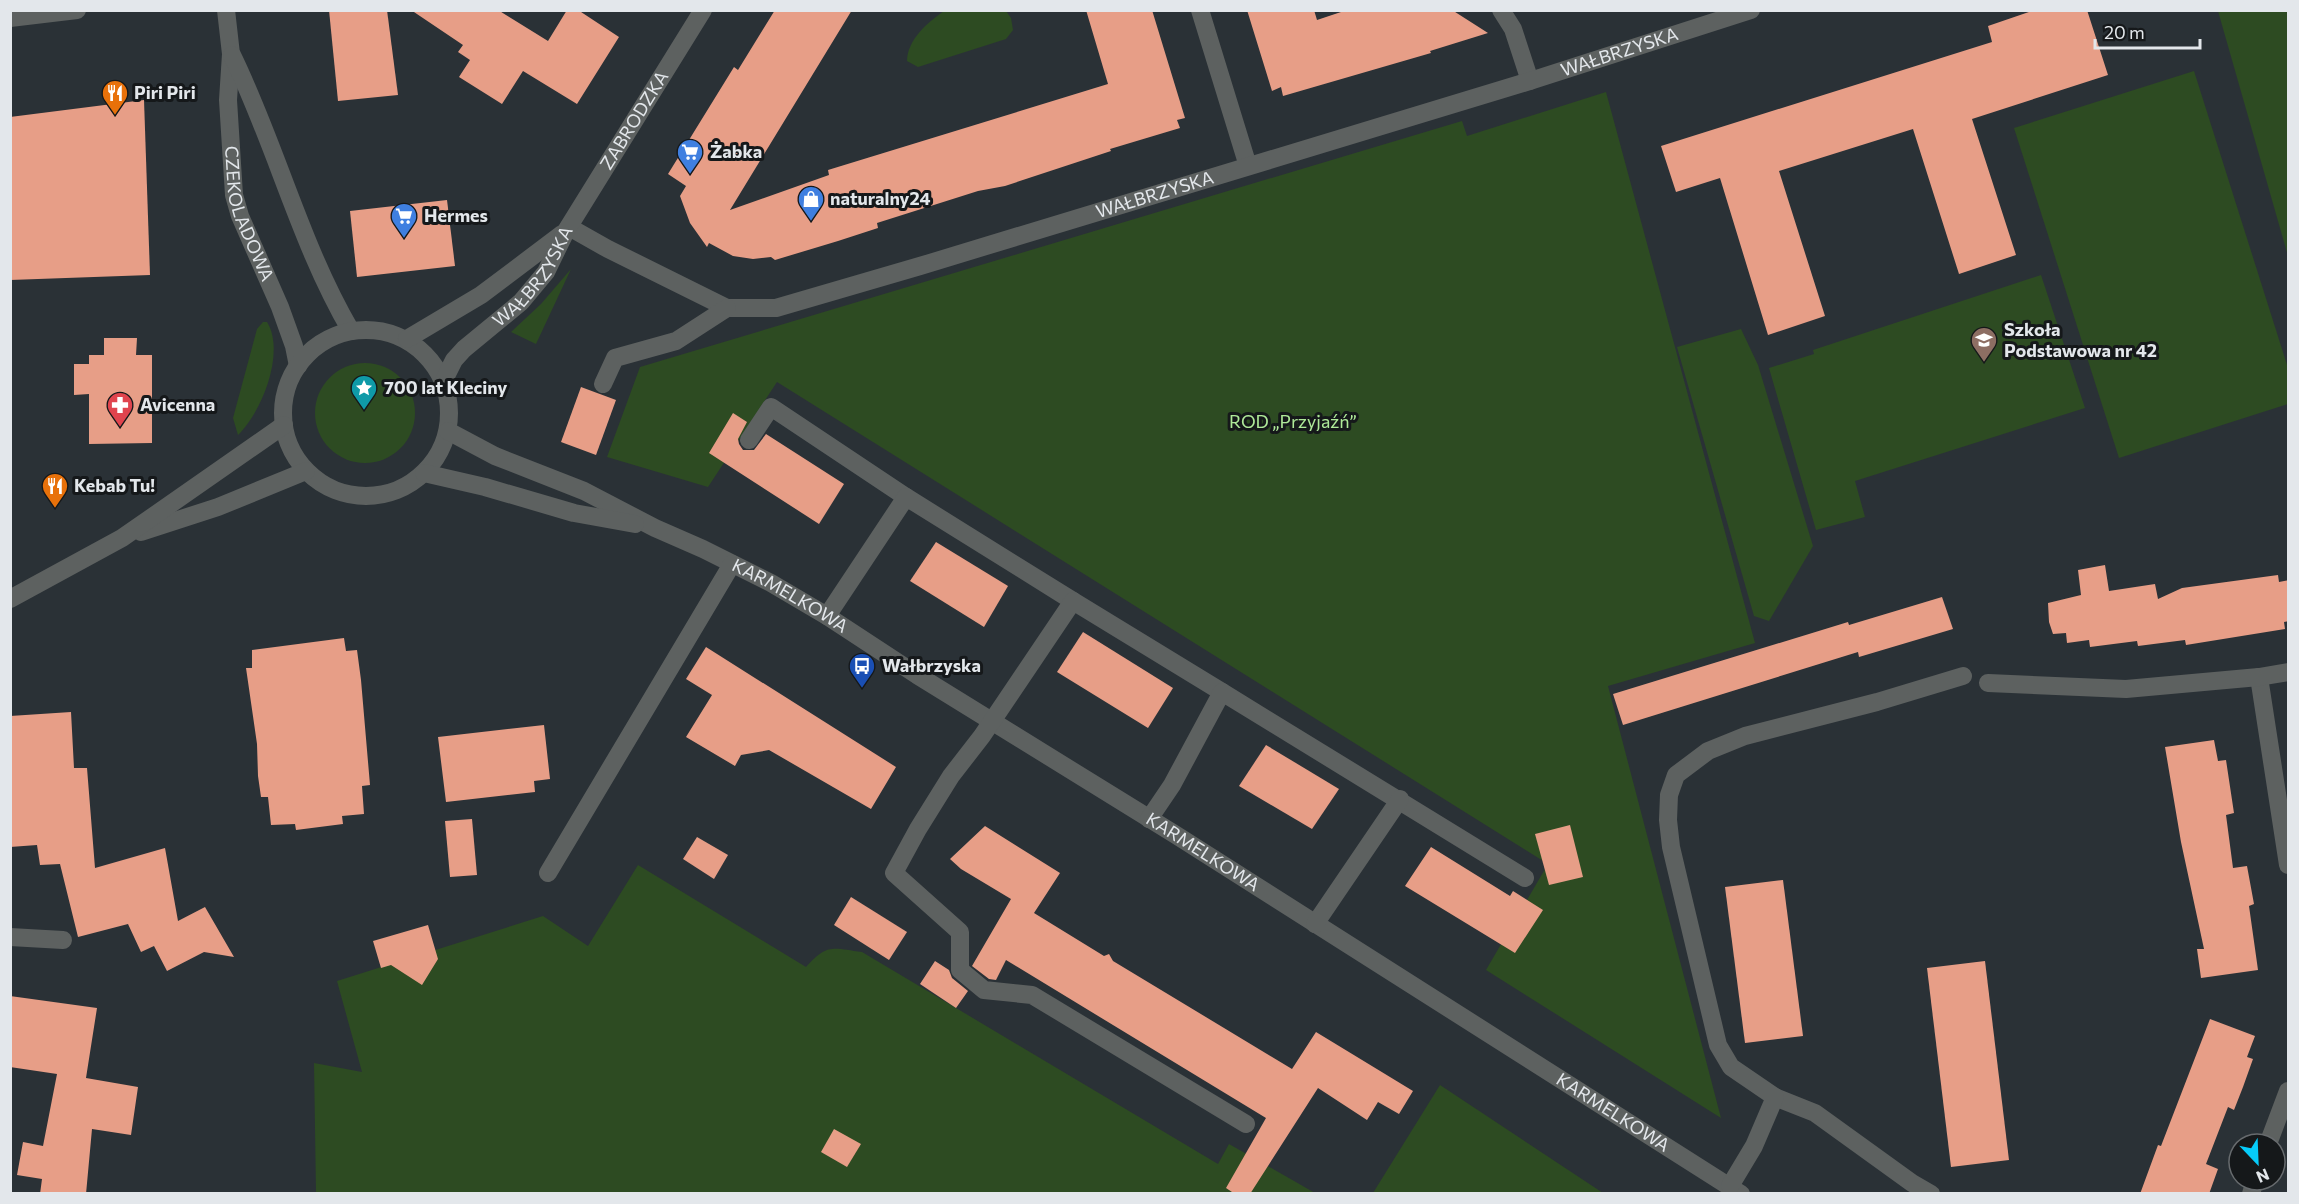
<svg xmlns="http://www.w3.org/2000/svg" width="2299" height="1204" font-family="Commissioner,sans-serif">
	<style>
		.green { fill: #2d4b22 }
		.building { fill: #e79e87 }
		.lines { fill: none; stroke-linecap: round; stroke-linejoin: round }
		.minor { stroke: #5d6160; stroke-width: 18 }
		.labels { text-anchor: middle; stroke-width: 6; stroke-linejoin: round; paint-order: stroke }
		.street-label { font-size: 18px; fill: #e3e7eb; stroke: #15181a }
		.poi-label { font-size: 18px; font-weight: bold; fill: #e3e7eb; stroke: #15181a; text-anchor: start }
		.park-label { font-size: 18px; fill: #afea99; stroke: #15181a }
	</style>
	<rect width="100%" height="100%" fill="#2a3136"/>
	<g class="green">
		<path d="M944,11H1006L1011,18L1013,30L1006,39L918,67L907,61C907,40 928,22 944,11Z"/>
		<path d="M2218,11H2288V256Z"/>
		<path d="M2194,71L2288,368V404L2119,458L2014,128Z"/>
		<path d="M1606,92L1755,643L1608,686L1721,1118L1486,970L1548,864L777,382L708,487L607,457L640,367L1462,121L1467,136Z"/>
		<path d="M571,269L536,344L511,332L541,304Z"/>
		<path d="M2041,275L2085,408L1855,481L1865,517L1816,530L1769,368L1814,354L1813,350Z"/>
		<path d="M263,322H267C286,353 261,413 238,435L233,418L257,329Z"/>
		<path d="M1741,329L1758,365L1813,546L1769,621L1754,616L1677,347Z"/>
		<circle cx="365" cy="413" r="50"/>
		<path d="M638,865L806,967C827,943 833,948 862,952L1218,1164L1229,1144L1315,1193H316L314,1063L362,1072L337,981L543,916L588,946Z"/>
		<path d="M1440,1085L1603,1193H1373Z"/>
	</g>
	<g class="building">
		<path d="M329,10H387L398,95L338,101Z"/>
		<path d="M411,10H498L548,41L567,10H578L619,37L577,104L523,71L502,104L459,77L470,60L458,52L463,45Z"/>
		<path d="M775,10H852L730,210L829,175L828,170L1108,84L1086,10H1152L1185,118L1177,120L1180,128L1110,149L1111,151L1005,186L978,191L877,223L878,228L838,241L775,260L771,257L753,259L733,256L709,243L707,247L690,223L680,196L686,186L668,174L734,67L738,70Z"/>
		<path d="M1247,10H1314L1317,20L1347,10H1452L1488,33L1430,51L1431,53L1283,96L1281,87L1272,91Z"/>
		<path d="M2035,10H2087L2108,75L1972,119L2016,255L1959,274L1913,129L1779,171L1825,316L1768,335L1720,178L1676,192L1661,146L1992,42L1988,26Z"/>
		<path d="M144,100L150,275L10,280V117Z"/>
		<path d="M447,200L455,266L357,277L350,211Z"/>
		<path d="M104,338H137L136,355H152V443L89,444V394L74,395V364H89V355H104Z"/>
		<path d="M581,387L616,400L596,455L561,442Z"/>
		<path d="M733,413L747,422L738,439L739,444L743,450H754L766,434L844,484L819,524L709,453Z"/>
		<path d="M936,542L1008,586L984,627L910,581Z"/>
		<path d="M2105,565L2109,591L2155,584L2158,599L2182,588L2278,575L2279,582L2289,580V621L2284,622L2285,629L2186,645L2185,640L2138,646L2137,641L2090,647L2089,640L2067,643L2066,633L2053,634L2049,622L2048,603L2081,595L2078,570Z"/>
		<path d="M1942,597L1953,629L1859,657L1858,652L1623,725L1613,694L1848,622L1849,625Z"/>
		<path d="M1083,632L1173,688L1148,728L1057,672Z"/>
		<path d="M344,638L346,651L357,650L361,680L370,785L362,786L364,814L342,816L343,824L296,830L295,824L271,825L268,797H261L258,776L257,744L246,668H252V650Z"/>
		<path d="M706,647L896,767L871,809L769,750L741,755L735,766L686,737L712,695L686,679Z"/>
		<path d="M71,712L74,768H87L95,868L165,848L178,921L205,907L234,957L204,952L167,971L154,946L141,952L128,924L78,937L60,864L40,865L37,845L10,847V716Z"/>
		<path d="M544,725L550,779L534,781L535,792L446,802L438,737Z"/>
		<path d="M2214,740L2218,761L2226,760L2234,813L2226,815L2233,868L2247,866L2254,904L2249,906L2258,970L2201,978L2197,949H2204L2181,842L2165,747Z"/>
		<path d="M1266,745L1339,789L1312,829L1239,786Z"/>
		<path d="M472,819L477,875L450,877L445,821Z"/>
		<path d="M1570,825L1583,877L1549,885L1535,834Z"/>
		<path d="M985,826L1060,873L1034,913L1104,956L1109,954L1113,961L1292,1069L1316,1032L1413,1091L1399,1114L1378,1102L1367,1120L1318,1088L1250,1194H1235L1226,1188L1266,1118L1006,960L996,980L989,979L972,966L1011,899L961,869L950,859Z"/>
		<path d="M697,837L728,855L714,879L683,859Z"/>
		<path d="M1431,847L1510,896L1513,891L1543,910L1515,953L1405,886Z"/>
		<path d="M1783,880L1803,1036L1745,1043L1725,887Z"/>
		<path d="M851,897L907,932L889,960L834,925Z"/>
		<path d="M428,925L438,959L422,985L391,965L381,968L373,941Z"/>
		<path d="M935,961L949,970L952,978L968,991L956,1008L920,984Z"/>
		<path d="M1985,961L2009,1160L1951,1167L1927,968Z"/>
		<path d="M10,996L97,1008L86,1078L138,1087L131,1135L92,1129L86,1194H40L42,1179L17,1175L23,1142L43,1146L57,1074L10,1067Z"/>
		<path d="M2210,1019L2255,1036L2247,1057L2253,1059L2243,1087L2234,1110L2228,1107L2206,1164L2218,1169L2209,1194H2140L2158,1145L2161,1146Z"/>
		<path d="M834,1129L861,1144L847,1167L821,1152Z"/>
	</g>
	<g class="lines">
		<g class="minor">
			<path id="s1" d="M226,10L231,54L228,100L234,195L240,216L280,307L294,346L298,366"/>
			<path d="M1200,10L1248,166"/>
			<path d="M1501,10L1513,29L1530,81"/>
			<path d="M10,18L77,10"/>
			<path d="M232,55C276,145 300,244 351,331"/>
			<path id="s2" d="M569,227L608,249L727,308H776L920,266L1530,81L1751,10"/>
			<circle cx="366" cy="413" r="83"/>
			<path d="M407,339L481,295L562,234"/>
			<path id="s3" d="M443,382L454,360L464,349L521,302L546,272L566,231L703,10"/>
			<path d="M603,384L615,358L676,341L727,308"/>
			<path id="s4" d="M448,431L495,456L584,491L655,528L703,549L771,583L827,616L917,675L1176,835L1741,1194"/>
			<path d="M749,440L771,407L906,497"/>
			<path d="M424,473L485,487L574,513L635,524"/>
			<path d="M141,532L218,507L306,471"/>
			<path d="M10,599L122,538L284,425"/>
			<path d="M827,616L906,497L1073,601"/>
			<path d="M2259,677L2288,865"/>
			<path d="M1988,683L2126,689L2259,677L2288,672"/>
			<path d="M1222,692L1073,601L982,736L951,776L918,829L894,873L960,932V970L984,990L1032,995L1246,1124"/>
			<path d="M1149,819L1172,785L1222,692L1525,878"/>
			<path d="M548,873L732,564"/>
			<path d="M1315,924L1400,799"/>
			<path d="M10,937L63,940"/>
			<path d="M1775,1097L1815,1113L1912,1183L1931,1194"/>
			<path d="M2268,1144L2288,1091"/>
			<path d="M1730,1186L1754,1146L1775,1097L1731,1067L1718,1045L1671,847L1668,820L1669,795L1676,775L1708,751L1745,736L1877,702L1963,676"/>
			<path d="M2251,1194L2255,1180"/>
		</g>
	</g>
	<defs>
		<g id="restaurant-pin" transform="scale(1.35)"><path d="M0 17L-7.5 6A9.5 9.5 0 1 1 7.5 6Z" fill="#e8710a" stroke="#15181a"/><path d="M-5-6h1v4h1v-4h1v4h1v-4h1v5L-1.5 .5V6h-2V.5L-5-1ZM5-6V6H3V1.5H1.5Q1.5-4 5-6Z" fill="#fff"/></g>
		<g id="supermarket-pin" transform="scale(1.35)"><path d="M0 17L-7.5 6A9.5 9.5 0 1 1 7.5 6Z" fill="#3f7fe0" stroke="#15181a"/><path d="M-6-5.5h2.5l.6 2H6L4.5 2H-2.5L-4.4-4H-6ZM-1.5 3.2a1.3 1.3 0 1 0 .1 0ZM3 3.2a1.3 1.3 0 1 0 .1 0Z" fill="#fff"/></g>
		<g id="shop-pin" transform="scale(1.35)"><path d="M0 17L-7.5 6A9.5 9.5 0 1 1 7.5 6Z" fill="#3f7fe0" stroke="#15181a"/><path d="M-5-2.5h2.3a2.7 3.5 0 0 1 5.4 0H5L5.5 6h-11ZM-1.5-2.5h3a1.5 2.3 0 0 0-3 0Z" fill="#fff"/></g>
		<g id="school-pin" transform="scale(1.35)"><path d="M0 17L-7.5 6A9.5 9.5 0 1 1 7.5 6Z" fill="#8d6e63" stroke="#15181a"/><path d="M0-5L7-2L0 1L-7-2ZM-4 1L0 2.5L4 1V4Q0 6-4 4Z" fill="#fff"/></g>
		<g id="sight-pin" transform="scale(1.35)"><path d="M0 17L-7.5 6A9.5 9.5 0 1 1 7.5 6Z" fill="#0f9aa8" stroke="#15181a"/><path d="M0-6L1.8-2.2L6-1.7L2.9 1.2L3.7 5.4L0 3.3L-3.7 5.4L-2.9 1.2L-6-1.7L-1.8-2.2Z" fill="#fff"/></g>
		<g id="pharmacy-pin" transform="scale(1.35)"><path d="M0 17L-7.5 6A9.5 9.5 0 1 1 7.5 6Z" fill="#e0444e" stroke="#15181a"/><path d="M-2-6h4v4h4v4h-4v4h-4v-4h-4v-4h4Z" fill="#fff"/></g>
		<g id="bus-pin" transform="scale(1.35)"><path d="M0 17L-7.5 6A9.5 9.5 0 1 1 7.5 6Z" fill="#1a4fb4" stroke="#15181a"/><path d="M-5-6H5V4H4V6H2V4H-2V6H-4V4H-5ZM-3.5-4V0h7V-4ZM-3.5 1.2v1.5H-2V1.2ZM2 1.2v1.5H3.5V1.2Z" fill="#fff"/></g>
	</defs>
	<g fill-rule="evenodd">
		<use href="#restaurant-pin" x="115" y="93"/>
		<use href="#supermarket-pin" x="690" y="152"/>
		<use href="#shop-pin" x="811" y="199"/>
		<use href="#supermarket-pin" x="404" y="216"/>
		<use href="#school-pin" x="1984" y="340"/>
		<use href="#sight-pin" x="364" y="388"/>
		<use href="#pharmacy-pin" x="120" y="405"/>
		<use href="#restaurant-pin" x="55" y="486"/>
		<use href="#bus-pin" x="862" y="666"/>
	</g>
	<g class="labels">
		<g class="street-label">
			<text dy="6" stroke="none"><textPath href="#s2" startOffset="1108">WAŁBRZYSKA</textPath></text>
			<text dy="6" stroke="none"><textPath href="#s3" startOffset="328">ZABRODZKA</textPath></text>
			<text dy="6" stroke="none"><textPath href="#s2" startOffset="622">WAŁBRZYSKA</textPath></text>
			<text dy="6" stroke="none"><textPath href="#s1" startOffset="207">CZEKOLADOWA</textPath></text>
			<text dy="6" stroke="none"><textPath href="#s3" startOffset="141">WAŁBRZYSKA</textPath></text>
			<text dy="6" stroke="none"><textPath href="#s4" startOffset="380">KARMELKOWA</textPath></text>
			<text dy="6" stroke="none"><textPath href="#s4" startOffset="866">KARMELKOWA</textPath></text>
			<text dy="6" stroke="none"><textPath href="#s4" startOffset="1352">KARMELKOWA</textPath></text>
		</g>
		<g class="poi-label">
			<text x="134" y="99">Piri Piri</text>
			<text x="710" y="158">Żabka</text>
			<text x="830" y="205">naturalny24</text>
			<text x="424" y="222">Hermes</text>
			<text x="2004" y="336">Szkoła<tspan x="2004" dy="21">Podstawowa nr 42</tspan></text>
			<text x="384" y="394">700 lat Kleciny</text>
			<text x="140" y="411">Avicenna</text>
			<text x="74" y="492">Kebab Tu!</text>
			<text x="882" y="672">Wałbrzyska</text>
		</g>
		<g class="park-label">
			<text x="1293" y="428">ROD „Przyjaźń”</text>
		</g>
	</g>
	<rect width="2299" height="1204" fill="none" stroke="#e3e7eb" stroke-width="24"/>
	<g transform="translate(2257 1162) rotate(157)"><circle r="28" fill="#15181a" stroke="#676b6e" stroke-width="1.5"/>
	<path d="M0-4.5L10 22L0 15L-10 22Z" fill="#06cbf9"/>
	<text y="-9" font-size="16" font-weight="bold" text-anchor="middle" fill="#e3e7eb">N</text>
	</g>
	<path d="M2095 39v9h105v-9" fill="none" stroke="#e3e7eb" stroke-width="3"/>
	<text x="2104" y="39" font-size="18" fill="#e3e7eb" stroke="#15181a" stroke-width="4.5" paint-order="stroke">20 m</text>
</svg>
